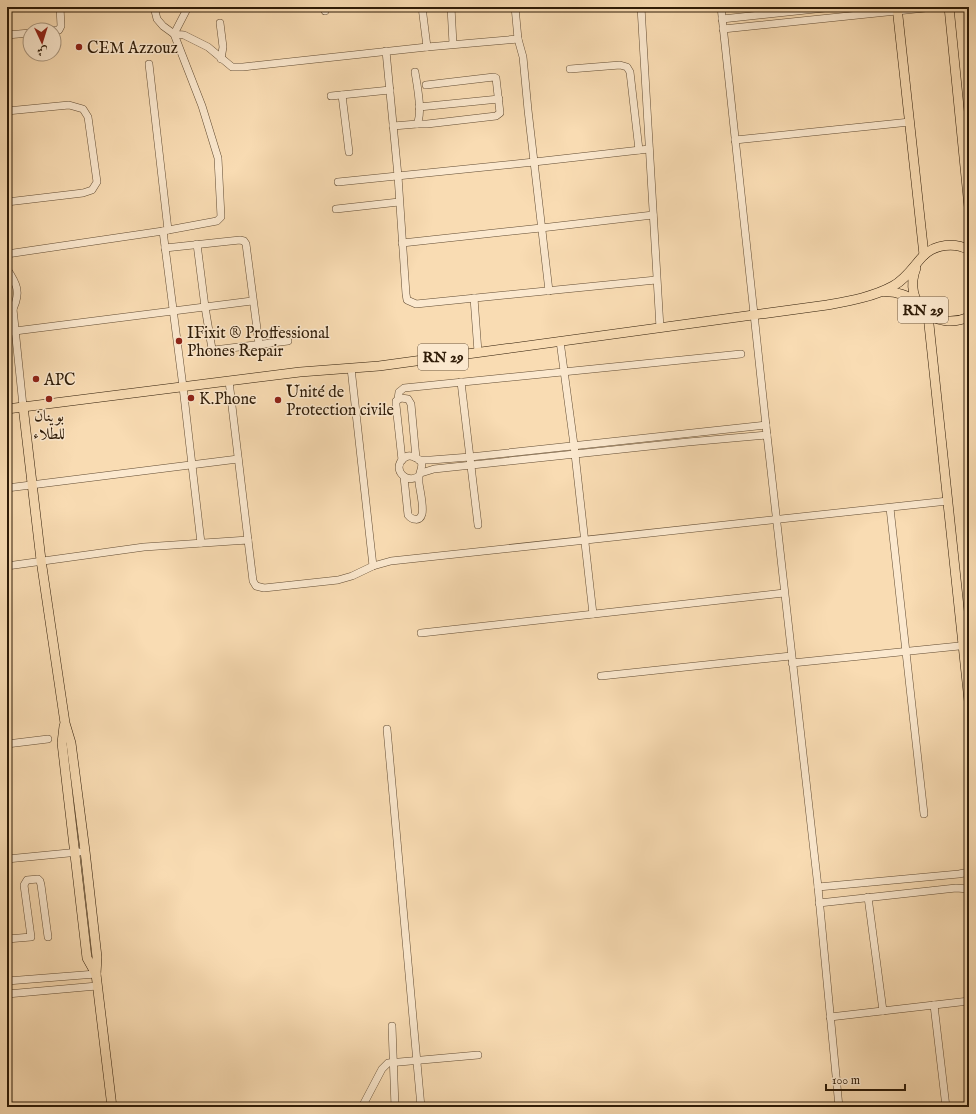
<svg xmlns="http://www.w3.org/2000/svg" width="976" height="1114" font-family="'IM FELL English',Amiri,serif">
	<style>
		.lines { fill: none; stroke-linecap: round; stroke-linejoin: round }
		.minor-casing { stroke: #614b32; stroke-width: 8 }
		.major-casing { stroke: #2e1b07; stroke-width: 10 }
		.minor { stroke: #fbe8ce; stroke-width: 7 }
		.major { stroke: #f9dcb3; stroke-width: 9 }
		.poi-dot { fill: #8f2418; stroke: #fbe8ce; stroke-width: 1.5 }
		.labels { text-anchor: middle; stroke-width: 3; stroke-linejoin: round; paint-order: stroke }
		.shield { fill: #fbe8ce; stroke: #6c5843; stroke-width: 1 }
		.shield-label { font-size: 15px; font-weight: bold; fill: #2e1b07 }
		.poi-label { font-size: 16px; fill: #2e1b07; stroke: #fbe8ce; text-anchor: start }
	</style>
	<rect width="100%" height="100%" fill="#f9dcb3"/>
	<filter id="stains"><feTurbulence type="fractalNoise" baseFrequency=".005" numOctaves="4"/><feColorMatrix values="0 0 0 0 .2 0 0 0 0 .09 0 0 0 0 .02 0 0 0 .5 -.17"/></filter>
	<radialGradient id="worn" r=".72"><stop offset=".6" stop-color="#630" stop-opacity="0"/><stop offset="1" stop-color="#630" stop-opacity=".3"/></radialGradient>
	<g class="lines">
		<g class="minor-casing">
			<g id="minor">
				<path d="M7,7H8"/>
				<path d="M154,7L157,19L163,26L174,34L202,106L218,158L221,217L217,221L163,231"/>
				<path d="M188,7L174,34L184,35L208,47L232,67H243L427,47L518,39"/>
				<path d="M324,7L325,11"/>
				<path d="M422,7L427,47"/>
				<path d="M451,7L453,44"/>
				<path d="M515,7L518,39L523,57L528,110L549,291"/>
				<path d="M641,7L660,328"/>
				<path d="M721,7L767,435L818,887L839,1107"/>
				<path d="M722,19L834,7"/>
				<path d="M220,23L223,47L221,59"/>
				<path d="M723,29L935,7"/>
				<path d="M54,30H59L61,26L60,7"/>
				<path d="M7,35L30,33"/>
				<path d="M386,51L398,176L406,294L407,300L416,304L656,280"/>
				<path d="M149,64L168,230"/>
				<path d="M570,69L620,65L627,67L630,72L639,150"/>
				<path d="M342,95L349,152"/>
				<path d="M331,96L390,90"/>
				<path d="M419,107L499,99"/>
				<path d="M7,111L69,105L83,109L88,117L97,182L92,190L83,193L7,202"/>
				<path d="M960,118L969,117"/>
				<path d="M417,124H427L496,116L500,113L496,78L494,77L426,85"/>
				<path d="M393,126L417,124C423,113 417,85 415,72"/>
				<path d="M735,140L910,122"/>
				<path d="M338,182L534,162L649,149"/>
				<path d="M336,209L399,202"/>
				<path d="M402,243L541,228L653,215"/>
				<path d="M197,244L205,307L212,349L214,350L288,341"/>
				<path d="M165,248L240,240L244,241L246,244L259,344"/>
				<path d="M7,254L163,231L183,387L201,543"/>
				<path d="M7,269C17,284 21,292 13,309L23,406"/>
				<path d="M474,298L478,352"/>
				<path d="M7,303L13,309"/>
				<path d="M7,332L252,301"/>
				<path d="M560,341L574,445L593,614"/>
				<path d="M351,368L373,566"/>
				<path d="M229,381L248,540"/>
				<path d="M461,382L478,525"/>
				<path d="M398,399L399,392L404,388L741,354"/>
				<path d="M402,460L396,405V401L401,398L408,399L411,404L416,458"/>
				<path d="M419,460H431L470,457L766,425"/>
				<path d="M421,473L434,469L688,442L767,435"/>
				<path d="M404,477L408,515C412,520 420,522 422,514C424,507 420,491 419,483C419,481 419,479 419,477C420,470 427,461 414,457C410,455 406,456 403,459C392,469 406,485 419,476"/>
				<path d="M7,488L238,459"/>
				<path d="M890,508L924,814"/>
				<path d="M7,566L144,547L248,540L253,581L256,586L264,588L338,580L352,576L373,566L391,561L948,501"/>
				<path d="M421,633L784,593"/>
				<path d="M792,663L969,645"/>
				<path d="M601,676L791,656"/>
				<path d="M387,729L421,1107"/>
				<path d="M7,744L48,739"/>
				<path d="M7,859L79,852"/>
				<path d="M818,887L959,874L969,872"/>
				<path d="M868,897L883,1011"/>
				<path d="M819,903L956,888L969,889"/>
				<path d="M7,939L31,937L24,885L27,880L38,879L40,881L41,885L48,937"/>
				<path d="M7,981L96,974"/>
				<path d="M7,994L97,986"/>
				<path d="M934,1005L946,1107"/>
				<path d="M830,1017L969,1001"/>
				<path d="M392,1026L395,1107"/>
				<path d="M362,1107L382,1069L388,1063L478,1055"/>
			</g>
		</g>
		<g class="major-casing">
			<g id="major">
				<path d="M897,7L924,255"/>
				<path d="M949,7L969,207"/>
				<path d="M916,268C902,303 935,332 969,317"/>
				<path d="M883,292C895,291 908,295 917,303"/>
				<path d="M928,315L969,701"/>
				<path d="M23,406L41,560L65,723L71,743L85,851L97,957L96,974L112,1107"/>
				<path d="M7,409L300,372L379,366L827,305C849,301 873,297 893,286C906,279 913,267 923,256C935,244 955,242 969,250"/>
				<path d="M64,726L62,743L87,958L96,974"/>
			</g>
		</g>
		<use href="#minor" class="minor"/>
		<use href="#major" class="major"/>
	</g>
	<g class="poi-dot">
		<circle cx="79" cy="47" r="4"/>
		<circle cx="179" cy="341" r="4"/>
		<circle cx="36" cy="379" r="4"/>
		<circle cx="191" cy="398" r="4"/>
		<circle cx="49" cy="399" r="4"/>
		<circle cx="278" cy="400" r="4"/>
	</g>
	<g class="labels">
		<g class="shield">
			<rect x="898" y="297" width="50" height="26" rx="3"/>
			<rect x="418" y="344" width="50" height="26" rx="3"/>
		</g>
		<g class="shield-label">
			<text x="923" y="315">RN 29</text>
			<text x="443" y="362">RN 29</text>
		</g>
		<g class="poi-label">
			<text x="87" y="53">CEM Azzouz</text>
			<text x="187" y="338">IFixit ® Proffessional<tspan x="187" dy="18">Phones Repair</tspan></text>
			<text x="44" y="385">APC</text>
			<text x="286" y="397">Unité de<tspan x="286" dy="18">Protection civile</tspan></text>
			<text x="199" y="404">K.Phone</text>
			<text x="49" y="421" text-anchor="middle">بوينان<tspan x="49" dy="18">للطلاء</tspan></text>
		</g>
	</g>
	<rect width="976" height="1114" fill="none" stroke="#f9dcb3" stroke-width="24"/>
	<rect x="8" y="8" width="960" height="1098" fill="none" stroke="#2e1b07" stroke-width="2"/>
	<rect x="12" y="12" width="952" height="1090" fill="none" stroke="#2e1b07"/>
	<g transform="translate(42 42) rotate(176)"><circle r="19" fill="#fbe8ce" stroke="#a9967e"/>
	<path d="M0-3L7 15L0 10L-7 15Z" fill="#8f2418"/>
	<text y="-6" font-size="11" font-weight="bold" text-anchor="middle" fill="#2e1b07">ش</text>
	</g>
	<path d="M826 1084v6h79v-6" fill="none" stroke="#2e1b07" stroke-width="2"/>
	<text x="832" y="1084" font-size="12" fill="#2e1b07" stroke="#fbe8ce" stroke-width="3" paint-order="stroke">100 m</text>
	<rect width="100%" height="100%" filter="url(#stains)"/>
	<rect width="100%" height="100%" fill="url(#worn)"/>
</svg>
